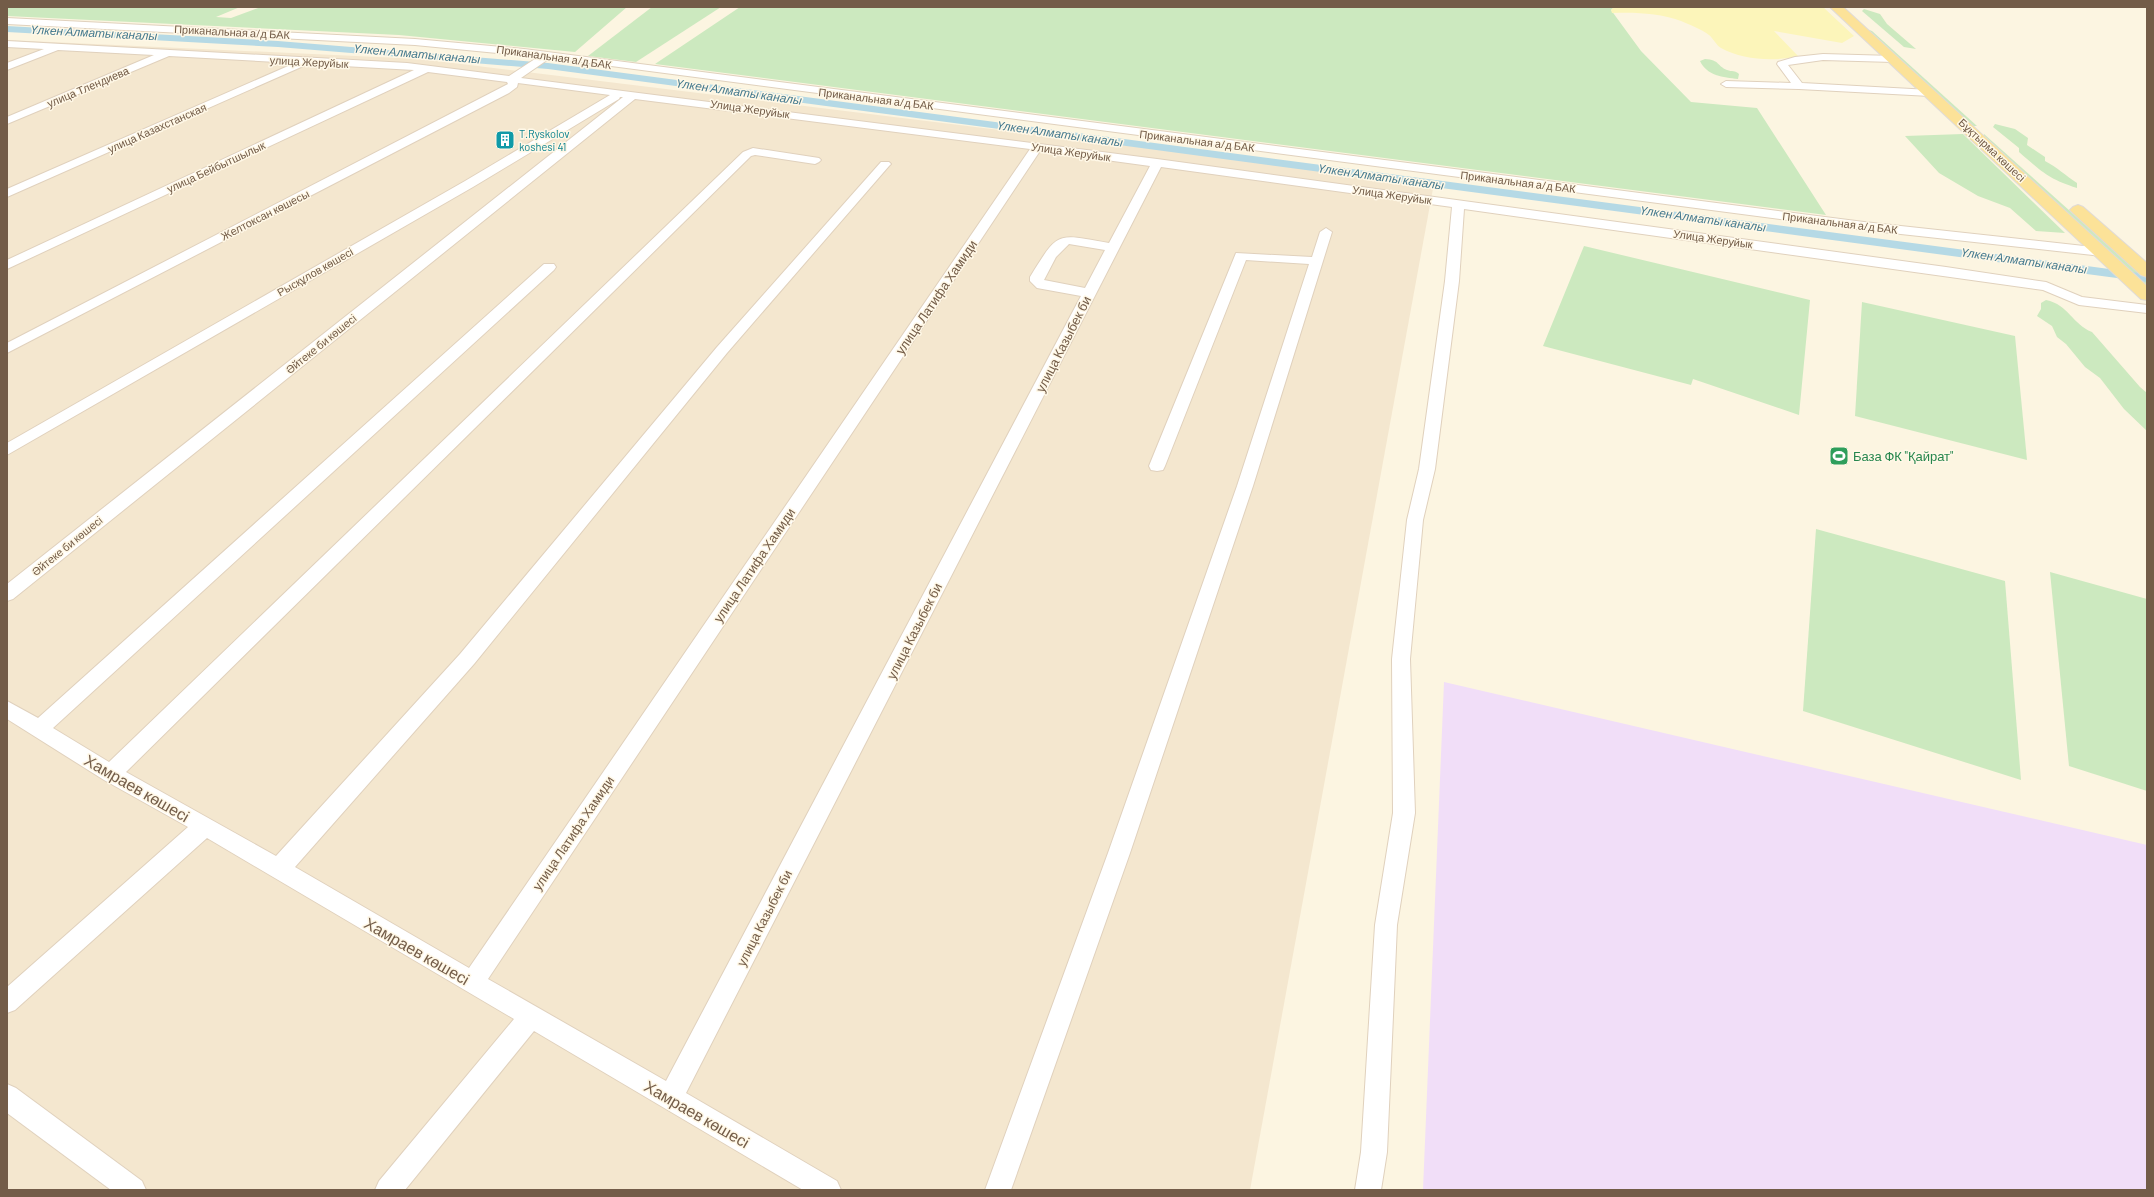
<svg xmlns="http://www.w3.org/2000/svg" width="2154" height="1197" font-family="Barlow,sans-serif">
	<style>
		.residential { fill: #f4e7cf }
		.education { fill: #f1def8 }
		.green { fill: #cce9bf }
		.sand { fill: #fcf5ba }
		.lines { fill: none; stroke-linecap: round; stroke-linejoin: round }
		.canal { fill: #b5d9e5; fill-rule: evenodd }
		.minor-casing { stroke: #e0d1bd; stroke-width: 2 }
		.major-casing { stroke: #e0dbd7; stroke-width: 2 }
		.minor { fill: #fff; fill-rule: evenodd }
		.major { fill: #fce298; fill-rule: evenodd }
		.labels { text-anchor: middle; stroke-width: 3; stroke-linejoin: round; paint-order: stroke }
		.far-street-label { font-size: 11px; fill: #735c48; stroke: #fff8e7 }
		.far-culture-label { font-size: 11px; fill: #0d838f; stroke: #fff8e7; text-anchor: start }
		.far-water-label { font-size: 12px; font-style: italic; fill: #44798e; stroke: #fff8e7 }
		.street-label { font-size: 13px; fill: #735c48; stroke: #fff8e7 }
		.leisure-label { font-size: 13px; fill: #27864d; stroke: #fff8e7; text-anchor: start }
		.near-street-label { font-size: 16px; fill: #735c48; stroke: #fff8e7 }
	</style>
	<rect width="100%" height="100%" fill="#fcf5e1"/>
	<path class="residential" d="M7,40L420,59L1434,183L1250,1190H7Z"/>
	<path class="education" d="M1444,682L2147,845V1190H1423Z"/>
	<g class="green">
		<path d="M7,7H240L216,17L231,18L261,7H627L575,52L399,35L7,16Z"/>
		<path d="M652,7H721L636,62L588,56Z"/>
		<path d="M740,7H1614L1611,10L1641,51L1691,102L1757,108L1826,215L655,64Z"/>
		<path d="M1864,9L1880,14L1887,24L1916,49L1904,47L1862,11Z"/>
		<path d="M1866,29L1872,31L1977,126H1972Z"/>
		<path d="M1705,59C1720,60 1717,66 1727,70C1732,72 1735,70 1739,74L1738,79C1723,77 1707,76 1700,61Z"/>
		<path d="M1995,124L2015,129L2028,138L2027,145L2045,157V161C2057,167 2066,176 2077,183V188C2048,179 2041,171 2019,152V148L1993,127Z"/>
		<path d="M1963,134L2065,233L2036,231L2010,208L1978,196L1939,173L1905,136Z"/>
		<path d="M1984,134L2147,280V288L1984,136Z"/>
		<path d="M1584,246L1810,300L1799,415L1693,379L1691,385L1543,346Z"/>
		<path d="M2046,300C2069,305 2072,324 2092,332L2140,387L2147,393V431L2124,409L2100,378L2085,367L2066,344L2057,337L2052,326L2037,316L2041,309V303Z"/>
		<path d="M1862,302L2015,336L2027,460L1855,416Z"/>
		<path d="M1816,529L2005,581L2021,780L1803,711Z"/>
		<path d="M2050,572L2147,599V791L2069,766Z"/>
	</g>
	<path class="sand" d="M1614,7H1823L1854,36L1842,43L1774,31L1798,56C1774,62 1743,60 1721,48C1716,45 1713,38 1709,35C1701,29 1690,25 1681,21C1659,13 1635,12 1612,13L1611,10Z"/>
	<g class="lines">
		<path class="canal" d="M7,26L278,41L548,63L2147,274V282L548,69L278,47L7,32Z"/>
		<g class="minor-casing">
			<g id="minor">
				<path d="M7,18L415,39L524,49L1864,222L2102,248L2109,252L2107,255L2102,256L1864,230L550,58L521,78L1157,159L1946,267L2046,282L2082,297L2147,305V313L2079,305L2043,290L1464,209L1459,281L1435,469L1423,520L1410,659L1415,813L1397,925L1387,1152L1381,1190H1355L1361,1152L1375,925L1393,813L1392,659L1407,520L1419,469L1445,281L1452,207L1161,167L686,1093L837,1181L841,1190H803L534,1031L405,1190H375L379,1181L514,1019L207,838L15,1010L7,1013V987L188,827L104,780L7,719V701L38,718L544,264H554L556,267L554,270L53,728L109,762L743,152L753,148L819,158L821,160L819,162L815,164L755,155L751,156L126,772L276,856L460,654L717,347L881,162H889L891,164L889,166L727,353L474,664L295,867L469,968L1030,149L635,99L13,599L7,601V584L623,97H620L619,99L473,187L7,455V443L465,181L610,95L518,83L517,87L509,93L7,353V343L508,84L507,82L428,72L7,269V260L414,70L308,64L7,197V189L295,63L169,56L7,124V117L154,55L58,50L7,70V63L44,49L7,47V41L407,63L509,76L538,57L415,45L7,24ZM1040,151L1150,166L1109,243C1056,234 1059,230 1030,277V281L1037,288L1081,296L666,1081L488,979ZM1069,244L1105,250L1085,288L1044,280L1056,257Z"/>
				<path d="M1823,54L1893,56L1898,59L1893,62L1823,60L1788,65L1802,83L1930,90L1935,93L1930,96L1799,89L1726,87L1721,84L1726,81L1791,83L1777,64L1778,62L1795,57Z"/>
				<path d="M1326,228L1332,232L1253,486L1130,853L1011,1190H985L1108,853L1237,486L1309,264L1246,260L1165,466L1163,470L1157,471L1151,470L1149,466L1236,253L1312,257L1320,232Z"/>
				<path d="M7,1084L16,1088L142,1181L146,1190H111L7,1113Z"/>
			</g>
		</g>
		<g class="major-casing">
			<g id="major">
				<path d="M1830,7H1843L2147,286V300L2141,299Z"/>
				<path d="M2078,205L2083,207L2147,263V277L2141,275L2073,213L2070,210L2073,207Z"/>
			</g>
		</g>
		<use href="#minor" class="minor"/>
		<use href="#major" class="major"/>
	</g>
	<defs>
		<g id="building-square" transform="scale(1)"><rect x="-9" y="-9" width="18" height="18" rx="4" fill="#0f9aa8" stroke="#fff8e7"/><path d="M-4-6H4V6H1V3H-1V6H-4ZM-2.5-4.3h1.7v1.8h-1.7ZM.8-4.3h1.7v1.8H.8ZM-2.5-1h1.7V.8h-1.7ZM.8-1h1.7V.8H.8Z" fill="#fff"/></g>
		<g id="stadium-square" transform="scale(1)"><rect x="-9" y="-9" width="18" height="18" rx="4" fill="#2e9e5b" stroke="#fff8e7"/><path d="M0-5a6.5 5 0 1 0 0 10a6.5 5 0 1 0 0-10ZM-3.5-1.8h7v3.6h-7Z" fill="#fff"/></g>
	</defs>
	<g fill-rule="evenodd">
		<use href="#building-square" x="505" y="140"/>
		<use href="#stadium-square" x="1839" y="456"/>
	</g>
	<g class="labels">
		<g class="far-street-label">
			<text transform="translate(232 32) rotate(3)" y="4">Приканальная а/д БАК</text>
			<text transform="translate(554 57) rotate(8)" y="4">Приканальная а/д БАК</text>
			<text transform="translate(309 62) rotate(3)" y="4">улица Жеруйык</text>
			<text transform="translate(88 87) rotate(-23)" y="4">улица Тлендиева</text>
			<text transform="translate(876 99) rotate(7)" y="4">Приканальная а/д БАК</text>
			<text transform="translate(750 109) rotate(8)" y="4">Улица Жеруйык</text>
			<text transform="translate(157 128) rotate(-24)" y="4">улица Казахстанская</text>
			<text transform="translate(1197 141) rotate(7)" y="4">Приканальная а/д БАК</text>
			<text transform="translate(1992 150) rotate(43)" y="4">Бұқтырма көшесі</text>
			<text transform="translate(1071 152) rotate(8)" y="4">Улица Жеруйык</text>
			<text transform="translate(216 167) rotate(-25)" y="4">улица Бейбытшылык</text>
			<text transform="translate(1518 182) rotate(7)" y="4">Приканальная а/д БАК</text>
			<text transform="translate(1392 195) rotate(8)" y="4">Улица Жеруйык</text>
			<text transform="translate(265 215) rotate(-27)" y="4">Желтоксан көшесы</text>
			<text transform="translate(1840 223) rotate(7)" y="4">Приканальная а/д БАК</text>
			<text transform="translate(1713 239) rotate(8)" y="4">Улица Жеруйык</text>
			<text transform="translate(315 272) rotate(-30)" y="4">Рысқұлов көшесі</text>
			<text transform="translate(321 344) rotate(-39)" y="4">Әйтеке би көшесі</text>
			<text transform="translate(67 546) rotate(-39)" y="4">Әйтеке би көшесі</text>
		</g>
		<g class="far-culture-label">
			<text x="519" y="138">T.Ryskolov<tspan x="519" dy="13">koshesi 41</tspan></text>
		</g>
		<g class="far-water-label">
			<text transform="translate(94 33) rotate(3)" y="4">Үлкен Алматы каналы</text>
			<text transform="translate(417 54) rotate(5)" y="4">Үлкен Алматы каналы</text>
			<text transform="translate(739 92) rotate(8)" y="4">Үлкен Алматы каналы</text>
			<text transform="translate(1060 134) rotate(8)" y="4">Үлкен Алматы каналы</text>
			<text transform="translate(1381 177) rotate(8)" y="4">Үлкен Алматы каналы</text>
			<text transform="translate(1703 219) rotate(8)" y="4">Үлкен Алматы каналы</text>
			<text transform="translate(2024 261) rotate(8)" y="4">Үлкен Алматы каналы</text>
		</g>
		<g class="street-label">
			<text transform="translate(936 297) rotate(-56)" y="5">улица Латифа Хамиди</text>
			<text transform="translate(1063 344) rotate(-63)" y="5">улица Казыбек би</text>
			<text transform="translate(754 565) rotate(-56)" y="5">улица Латифа Хамиди</text>
			<text transform="translate(914 631) rotate(-63)" y="5">улица Казыбек би</text>
			<text transform="translate(573 833) rotate(-56)" y="5">улица Латифа Хамиди</text>
			<text transform="translate(764 918) rotate(-63)" y="5">улица Казыбек би</text>
		</g>
		<g class="leisure-label">
			<text x="1853" y="461">База ФК "Қайрат"</text>
		</g>
		<g class="near-street-label">
			<text transform="translate(137 788) rotate(30)" y="6">Хамраев көшесі</text>
			<text transform="translate(417 951) rotate(30)" y="6">Хамраев көшесі</text>
			<text transform="translate(697 1114) rotate(30)" y="6">Хамраев көшесі</text>
		</g>
	</g>
	<rect width="2154" height="1197" fill="none" stroke="#735c48" stroke-width="16"/>
</svg>
